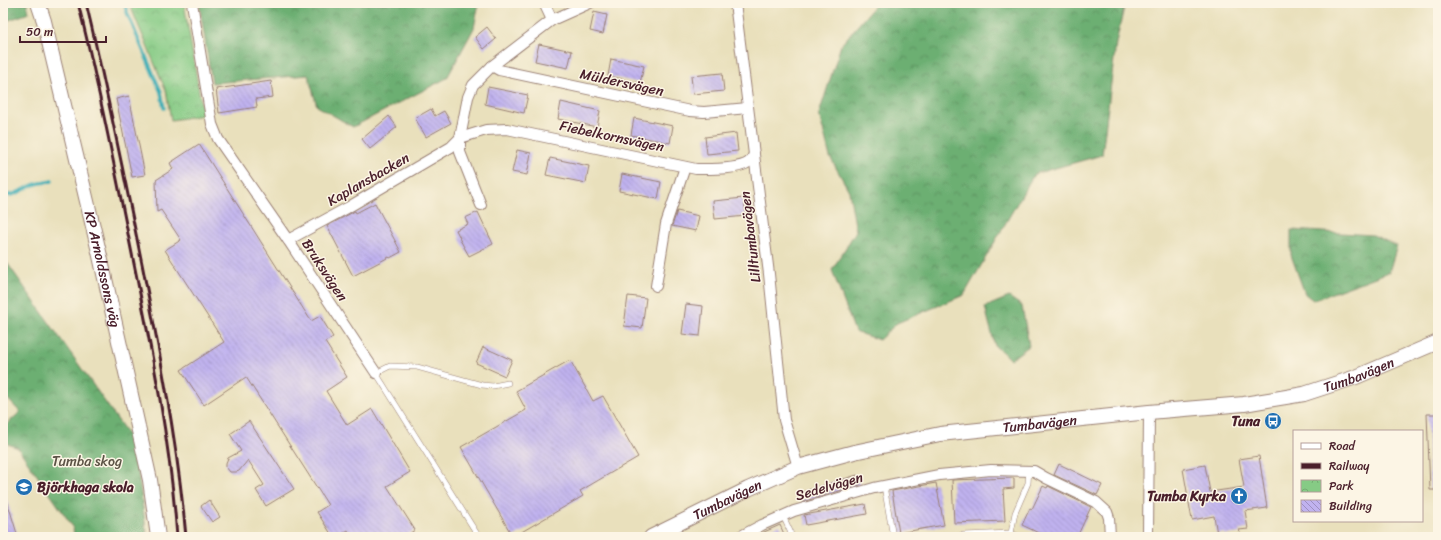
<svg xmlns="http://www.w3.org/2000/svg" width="1441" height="540" font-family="Sriracha,sans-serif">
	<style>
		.forest { fill: url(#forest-crowns); stroke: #5b674e }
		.park { fill: url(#park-crowns); stroke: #687558 }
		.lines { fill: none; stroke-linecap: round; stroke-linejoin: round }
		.stream { stroke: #3daeb6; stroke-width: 3.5 }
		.building { fill: url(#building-back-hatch) }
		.service-casing { stroke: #9a8074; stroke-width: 6 }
		.minor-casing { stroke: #9a8074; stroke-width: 12 }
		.secondary-casing { stroke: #9a8074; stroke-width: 16 }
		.service { stroke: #fff; stroke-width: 5 }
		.minor { stroke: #fff; stroke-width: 10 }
		.secondary { stroke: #fff; stroke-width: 14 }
		.rail { stroke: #4a1f2b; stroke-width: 3 }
		.labels { text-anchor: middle; stroke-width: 3; stroke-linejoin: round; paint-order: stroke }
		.street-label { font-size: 14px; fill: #4a1f2b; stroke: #fcf5e5 }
		.poi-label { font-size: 14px; font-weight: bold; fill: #4a1f2b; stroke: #fcf5e5; text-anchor: end }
		.park-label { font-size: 14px; fill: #5c5346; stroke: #fcf5e5 }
	</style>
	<defs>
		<pattern id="forest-crowns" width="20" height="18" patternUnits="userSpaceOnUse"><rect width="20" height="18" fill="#6caf72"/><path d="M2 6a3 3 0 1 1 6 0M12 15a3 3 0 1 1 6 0" fill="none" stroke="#5b8e5e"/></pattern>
		<pattern id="park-crowns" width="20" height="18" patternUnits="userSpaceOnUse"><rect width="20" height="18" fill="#86cb85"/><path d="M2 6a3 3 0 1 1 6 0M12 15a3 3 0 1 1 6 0" fill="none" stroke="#75ae73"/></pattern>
		<pattern id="building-back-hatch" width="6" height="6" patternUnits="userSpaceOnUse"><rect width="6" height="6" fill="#c0b2ef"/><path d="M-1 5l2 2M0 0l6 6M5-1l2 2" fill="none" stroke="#9e90c2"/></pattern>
	</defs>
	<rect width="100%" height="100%" fill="#fcf5e5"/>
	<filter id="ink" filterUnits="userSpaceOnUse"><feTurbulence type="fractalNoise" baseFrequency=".025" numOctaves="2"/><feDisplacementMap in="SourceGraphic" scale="8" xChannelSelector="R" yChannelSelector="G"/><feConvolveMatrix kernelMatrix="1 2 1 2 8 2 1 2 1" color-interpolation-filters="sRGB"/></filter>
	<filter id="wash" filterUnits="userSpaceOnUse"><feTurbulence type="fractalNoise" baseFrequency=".012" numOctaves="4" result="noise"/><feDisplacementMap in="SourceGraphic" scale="16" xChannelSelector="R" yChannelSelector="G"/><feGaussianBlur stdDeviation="0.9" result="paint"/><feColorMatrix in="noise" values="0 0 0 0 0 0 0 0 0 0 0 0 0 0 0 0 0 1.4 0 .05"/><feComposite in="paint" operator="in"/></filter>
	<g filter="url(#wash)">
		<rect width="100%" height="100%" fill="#e9e0bc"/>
		<g class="forest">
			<path d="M3,3H27L29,13L3,22Z"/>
			<path d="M199,3H479L474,28L447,78L353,127L317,106L308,75L212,83Z"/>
			<path d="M877,3H1125L1116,43L1102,155L1034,174L964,295L897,323L879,340L855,332L832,270L856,231L849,191L830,157L819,114L841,45Z"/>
			<path d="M1291,230L1373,235L1397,246L1389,272L1313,300L1305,294L1291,255Z"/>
			<path d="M3,257L134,443L147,537H74L73,527L18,448L3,442V428L20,412L3,394Z"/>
			<path d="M1009,297L1022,306L1029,346L1011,359L995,346L985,307Z"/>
		</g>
		<path class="park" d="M129,3H184L203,115L171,120L166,91Z"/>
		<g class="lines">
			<g class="stream">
				<path d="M124,3L128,15L161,92L164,108"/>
				<path d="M3,195C14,197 23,189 33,185C39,183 46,182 52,181"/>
			</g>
		</g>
		<g id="blocks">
			<g class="building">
				<path d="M594,12L607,15L603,34L590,31Z"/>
				<path d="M487,27L496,39L484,49L475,37Z"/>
				<path d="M539,44L572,51L568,68L535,61Z"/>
				<path d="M611,59L644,66L640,83L608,76Z"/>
				<path d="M722,73L724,91L693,94L691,76Z"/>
				<path d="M271,81L273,97L256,99L257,107L219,113L216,89Z"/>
				<path d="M488,87L528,95L524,113L485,104Z"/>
				<path d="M129,96L145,175L132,177L116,99Z"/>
				<path d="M561,102L600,111L597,127L558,119Z"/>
				<path d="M431,109L435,116L444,111L451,123L426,137L415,118Z"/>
				<path d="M389,116L397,127L370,149L362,139Z"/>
				<path d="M634,118L673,126L670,143L631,135Z"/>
				<path d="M736,133L738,151L707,154L705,137Z"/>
				<path d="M199,144L311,321L320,316L333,337L325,342L347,377L326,391L347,425L372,409L410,472L387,486L415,530L404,537H352L348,530L337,537H333L317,512L328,505L246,377L204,405L181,370L224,342L165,250L181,240L161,210L157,212L156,180L173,169L170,163Z"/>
				<path d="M517,150L531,153L527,175L512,172Z"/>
				<path d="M550,158L589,166L586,183L546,175Z"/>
				<path d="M622,174L661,182L658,199L619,191Z"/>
				<path d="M744,198L746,216L715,219L713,201Z"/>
				<path d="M375,203L401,252L390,258L389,257L353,276L327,226L355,211L356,213Z"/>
				<path d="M677,211L699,216L696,231L672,226Z"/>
				<path d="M478,212L493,244L469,256L459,238H460L456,230L468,224L465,218Z"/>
				<path d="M628,296L646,298L642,328L624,326Z"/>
				<path d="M686,304L703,306L700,336L682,334Z"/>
				<path d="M483,347L512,360L505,376L476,363Z"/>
				<path d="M570,360L593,401L603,396L638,457L580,491L583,496L513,537L461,447L526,410L516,391Z"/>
				<path d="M1427,414H1438V490H1430Z"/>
				<path d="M249,421L294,489L266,506L256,490L264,485L248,460L239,471L236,472H230L226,467V463L228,458L241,451L230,434Z"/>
				<path d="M1259,456L1267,508L1245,511L1248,529L1239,530L1240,533L1226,535L1225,533L1217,534L1214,516L1192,520L1183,469L1205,465L1210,492L1244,487L1239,459Z"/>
				<path d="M1059,464L1102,485L1097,495L1054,475Z"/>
				<path d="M857,475L860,485L802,502L799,493Z"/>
				<path d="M1014,478V488L1003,489L1005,521L954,523L952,480Z"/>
				<path d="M936,483L944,525L899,533L892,491Z"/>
				<path d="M1043,486L1047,488L1048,486L1091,507L1077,537H1047L1022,525L1030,508L1032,509Z"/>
				<path d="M5,494L18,537H3V495Z"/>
				<path d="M209,500L220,517L212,522L201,506Z"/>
				<path d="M865,504L867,514L806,525L804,515Z"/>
				<path d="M780,525L784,534L778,537H753Z"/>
			</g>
		</g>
	</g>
	<g filter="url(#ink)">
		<use href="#blocks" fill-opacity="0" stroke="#9a8074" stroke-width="1"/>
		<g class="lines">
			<g class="service-casing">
				<g id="service">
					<path d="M884,486L893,537"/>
					<path d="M783,516L790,531L791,537"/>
					<path d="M1011,533L1015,513L1028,483L1029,470"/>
					<path d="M479,537L376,373L390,366L417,367L482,385L493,386L508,383"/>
					<path d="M954,537L964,535L1011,533L1019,537"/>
				</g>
			</g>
			<g class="minor-casing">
				<g id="minor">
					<path d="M192,3L212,124L218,139L288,240L376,373"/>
					<path d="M544,3L552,20"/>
					<path d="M735,3L769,274L784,420L798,467"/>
					<path d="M492,66L499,70L690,111L704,112L748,108"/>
					<path d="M460,138L486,130L507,129L696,169C709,169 738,170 749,162C751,160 753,157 754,154"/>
					<path d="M481,205L460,152V138L468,97L473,85L492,66L552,20L590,3"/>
					<path d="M288,240L347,208L451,147L460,138"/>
					<path d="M656,286L666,224L685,167"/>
					<path d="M739,537L762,525L794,511L874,488L939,475L991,470L1034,471L1046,478L1096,502L1107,512L1109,518L1110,537"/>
					<path d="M1148,537L1149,412"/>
				</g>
			</g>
			<g class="secondary-casing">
				<g id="secondary">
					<path id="s1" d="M38,3L44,21L100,256L150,480L158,537"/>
					<path id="s2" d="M651,537L748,489L798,467L854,452L940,434L1149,412L1244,404L1304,394L1356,377L1438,342"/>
				</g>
			</g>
			<use href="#service" class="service"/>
			<use href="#minor" class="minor"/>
			<use href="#secondary" class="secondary"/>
			<g class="rail">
				<path d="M78,3C98,81 113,160 129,239C149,338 170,436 177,537"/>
				<path d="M86,3C105,81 121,160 137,239C157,338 177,437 186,537"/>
			</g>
		</g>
	</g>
	<defs>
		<g id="bus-disc" transform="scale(0.9)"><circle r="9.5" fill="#1f6fb2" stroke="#fcf5e5"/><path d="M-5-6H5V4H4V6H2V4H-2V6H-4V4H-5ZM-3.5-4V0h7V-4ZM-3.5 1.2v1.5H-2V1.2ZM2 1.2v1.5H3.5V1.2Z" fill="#fff"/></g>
		<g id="school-disc" transform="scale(0.9)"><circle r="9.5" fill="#1f6fb2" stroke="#fcf5e5"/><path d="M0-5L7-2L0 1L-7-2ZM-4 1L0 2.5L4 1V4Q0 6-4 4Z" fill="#fff"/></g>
		<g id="church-disc" transform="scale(0.9)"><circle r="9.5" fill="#1f6fb2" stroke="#fcf5e5"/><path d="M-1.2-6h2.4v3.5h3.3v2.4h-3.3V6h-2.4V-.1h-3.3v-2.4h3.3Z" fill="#fff"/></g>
	</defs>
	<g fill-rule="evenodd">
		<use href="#bus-disc" x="1273" y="421"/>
		<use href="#school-disc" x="24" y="487"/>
		<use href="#church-disc" x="1239" y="496"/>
	</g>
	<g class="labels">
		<g class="street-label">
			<text transform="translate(622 82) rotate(12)" y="5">Müldersvägen</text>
			<text transform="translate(612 136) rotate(12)" y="5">Fiebelkornsvägen</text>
			<text transform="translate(368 179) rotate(-30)" y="5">Kaplansbacken</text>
			<text transform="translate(750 237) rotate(-97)" y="5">Lilltumbavägen</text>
			<text dy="5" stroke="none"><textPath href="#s1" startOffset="274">KP Arnoldssons väg</textPath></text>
			<text transform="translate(325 270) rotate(57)" y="5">Bruksvägen</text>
			<text dy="5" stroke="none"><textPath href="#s2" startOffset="733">Tumbavägen</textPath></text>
			<text dy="5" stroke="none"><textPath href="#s2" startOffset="409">Tumbavägen</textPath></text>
			<text transform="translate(829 486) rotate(-16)" y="5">Sedelvägen</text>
			<text dy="5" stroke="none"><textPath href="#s2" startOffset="85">Tumbavägen</textPath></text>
		</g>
		<g class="poi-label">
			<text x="1260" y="426">Tuna</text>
			<text x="37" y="492" text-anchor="start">Björkhaga skola</text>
			<text x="1226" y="501">Tumba Kyrka</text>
		</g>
		<g class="park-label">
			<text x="87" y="466">Tumba skog</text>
		</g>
	</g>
	<rect width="1441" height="540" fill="none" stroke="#fcf5e5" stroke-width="16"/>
	<rect x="1293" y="430" width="130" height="92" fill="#fcf5e5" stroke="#b59f9b"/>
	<rect x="1301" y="443" width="20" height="6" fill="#ffffff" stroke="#b59f9b"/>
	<text x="1329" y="450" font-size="12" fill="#4a1f2b">Road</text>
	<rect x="1301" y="463" width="20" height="6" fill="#4a1f2b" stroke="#b59f9b"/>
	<text x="1329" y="470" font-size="12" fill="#4a1f2b">Railway</text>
	<rect x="1301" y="480" width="20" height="12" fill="url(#park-crowns)" stroke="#b59f9b"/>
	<text x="1329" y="490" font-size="12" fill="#4a1f2b">Park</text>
	<rect x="1301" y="500" width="20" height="12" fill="url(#building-back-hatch)" stroke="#b59f9b"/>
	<text x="1329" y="510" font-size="12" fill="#4a1f2b">Building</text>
	<path d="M20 36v6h86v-6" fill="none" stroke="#4a1f2b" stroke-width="2"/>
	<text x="26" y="36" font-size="12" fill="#4a1f2b" stroke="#fcf5e5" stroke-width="3" paint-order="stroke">50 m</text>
</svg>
